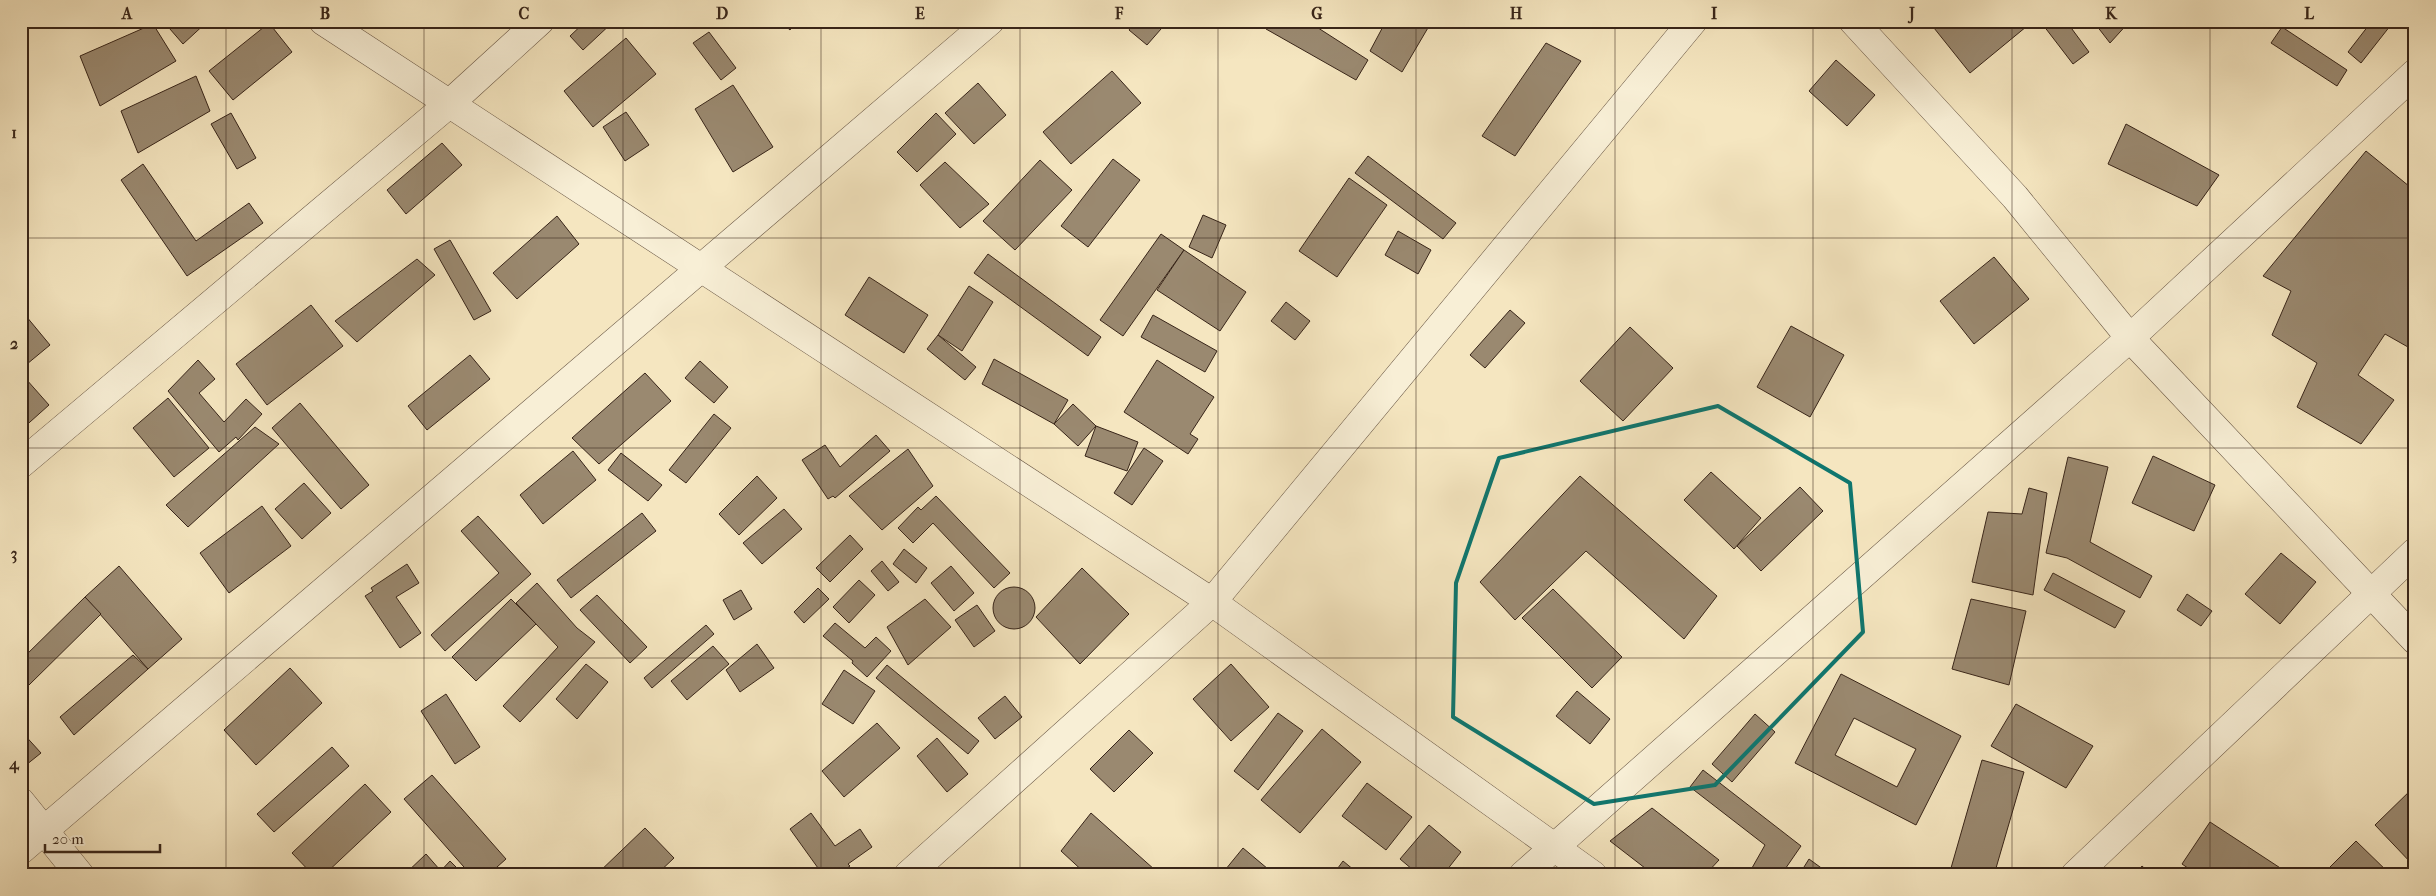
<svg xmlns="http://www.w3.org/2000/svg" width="2436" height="896" font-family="'IM FELL French Canon',serif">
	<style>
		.building { fill: #9a8970; stroke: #382519; fill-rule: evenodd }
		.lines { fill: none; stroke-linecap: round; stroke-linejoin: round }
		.street-casing { stroke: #675543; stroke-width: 29 }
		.street { stroke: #f8efd6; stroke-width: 28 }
		.marked { fill: none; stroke: #0f766e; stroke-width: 4; stroke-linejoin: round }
		.grid { fill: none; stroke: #382519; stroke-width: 1; stroke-opacity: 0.55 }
		.neatline { fill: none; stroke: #382519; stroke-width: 2 }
		.grid-label { font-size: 16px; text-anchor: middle; font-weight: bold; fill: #382519 }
	</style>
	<rect width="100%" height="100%" fill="#f5e6c0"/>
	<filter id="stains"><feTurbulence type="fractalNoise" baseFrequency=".004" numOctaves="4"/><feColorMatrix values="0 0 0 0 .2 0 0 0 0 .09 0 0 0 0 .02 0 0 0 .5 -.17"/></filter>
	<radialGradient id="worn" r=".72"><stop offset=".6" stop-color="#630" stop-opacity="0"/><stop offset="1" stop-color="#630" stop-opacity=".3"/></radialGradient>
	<g class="building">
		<path d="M163,21H208L183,44Z"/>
		<path d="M586,21H614L583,50L570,36Z"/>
		<path d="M780,21H797L790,30Z"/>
		<path d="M1136,21H1168L1147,45L1129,30Z"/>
		<path d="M1270,21H1314L1312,24L1368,60L1356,80L1266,29Z"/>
		<path d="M1386,21H1432L1402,72L1370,51Z"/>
		<path d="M1941,21H2032V22L1970,73L1934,28Z"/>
		<path d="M2040,21H2066L2089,52L2073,64Z"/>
		<path d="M2093,21H2130L2110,43Z"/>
		<path d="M2372,21H2394L2361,63L2348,52Z"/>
		<path d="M269,23L292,52L233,100L209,71Z"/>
		<path d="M153,24L176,61L100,106L80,56Z"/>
		<path d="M2282,27L2347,70L2337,86L2271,43Z"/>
		<path d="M709,32L736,68L721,80L693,43Z"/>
		<path d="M626,38L656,74L593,127L564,91Z"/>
		<path d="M1546,43L1581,61L1515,156L1482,136Z"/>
		<path d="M1836,60L1875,95L1847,126L1809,91Z"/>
		<path d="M1112,71L1141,103L1071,164L1043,132Z"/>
		<path d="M196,76L210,111L138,153L121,111Z"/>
		<path d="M978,83L1006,115L974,144L945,113Z"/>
		<path d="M733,85L773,147L733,172L695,109Z"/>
		<path d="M626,112L649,145L625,161L603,127Z"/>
		<path d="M231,113L256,158L237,169L211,124Z"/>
		<path d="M936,113L956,134L917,172L897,152Z"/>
		<path d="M2126,124L2219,175L2197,206L2108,164Z"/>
		<path d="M442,143L462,165L406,214L387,190Z"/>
		<path d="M2366,151L2415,191V351L2385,334L2358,375L2394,400L2361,444L2297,407L2317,363L2272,335L2291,291L2263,276Z"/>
		<path d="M1368,156L1456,223L1443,239L1355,173Z"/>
		<path d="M1113,159L1140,180L1088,247L1061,226Z"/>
		<path d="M1040,160L1072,190L1015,250L983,221Z"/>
		<path d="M945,162L989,204L960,228L920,185Z"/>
		<path d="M143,164L196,241L249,203L263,223L187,276L121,180Z"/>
		<path d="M1349,178L1387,205L1337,277L1299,251Z"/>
		<path d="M1203,215L1226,225L1212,258L1189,247Z"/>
		<path d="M557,216L579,244L517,299L493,273Z"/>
		<path d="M1398,231L1431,250L1418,274L1385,255Z"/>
		<path d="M1161,234L1184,250L1123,336L1100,320Z"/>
		<path d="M450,240L491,311L474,320L434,249Z"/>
		<path d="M1184,250L1246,292L1220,331L1157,290Z"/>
		<path d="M988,254L1101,337L1088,356L974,273Z"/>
		<path d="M1994,257L2029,299L1974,344L1940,301Z"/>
		<path d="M417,259L435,275L357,342L335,321Z"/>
		<path d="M869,277L928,315L904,353L845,315Z"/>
		<path d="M969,286L993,302L962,351L938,335Z"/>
		<path d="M1286,302L1310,321L1295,340L1271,321Z"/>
		<path d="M311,305L343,346L267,405L236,364Z"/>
		<path d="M21,310L50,345L21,369Z"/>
		<path d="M1510,310L1525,323L1485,368L1470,355Z"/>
		<path d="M1153,315L1217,351L1205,372L1141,337Z"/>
		<path d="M1791,326L1844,355L1810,417L1757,387Z"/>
		<path d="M1630,327L1673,368L1623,421L1580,381Z"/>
		<path d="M938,335L976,367L965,380L927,349Z"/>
		<path d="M470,355L490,379L427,430L408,406Z"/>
		<path d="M994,359L1068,400L1054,424L982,384Z"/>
		<path d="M198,360L215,379L199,393L224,422L246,399L262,414L238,440L236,437L219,452L168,391Z"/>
		<path d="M1157,360L1214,397L1190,434L1198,439L1188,454L1124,412Z"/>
		<path d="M700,361L728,387L714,403L685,378Z"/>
		<path d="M645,373L671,401L599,464L572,438Z"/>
		<path d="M26,379L49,405L21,430V383Z"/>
		<path d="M168,398L209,448L174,477L133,428Z"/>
		<path d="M300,403L369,485L341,509L272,428Z"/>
		<path d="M1073,404L1096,426L1078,446L1054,424Z"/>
		<path d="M714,414L731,428L686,483L669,470Z"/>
		<path d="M1096,426L1138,442L1127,471L1085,456Z"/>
		<path d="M255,427L279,444L188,527L166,505Z"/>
		<path d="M876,435L890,451L835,498L833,496L828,499L802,460L825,445L840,467Z"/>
		<path d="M1144,448L1163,461L1132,505L1114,493Z"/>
		<path d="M908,449L933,486L882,530L849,496Z"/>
		<path d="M573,451L596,480L543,524L520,495Z"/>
		<path d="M621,453L662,485L648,501L608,470Z"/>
		<path d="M2153,456L2215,485L2194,531L2132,503Z"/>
		<path d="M2068,457L2108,467L2090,542L2152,576L2140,598L2067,558L2046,553Z"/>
		<path d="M1711,472L1761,518L1734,549L1684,500Z"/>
		<path d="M757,476L777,498L739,535L719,514Z"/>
		<path d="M1580,476L1717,596L1684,639L1586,551L1515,620L1480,582Z"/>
		<path d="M304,483L331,513L302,539L275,509Z"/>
		<path d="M1800,487L1823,511L1761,571L1737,546Z"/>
		<path d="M2029,488L2047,493L2033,595L1972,582L1988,512L2022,514Z"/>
		<path d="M936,496L1010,573L994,588L933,523L913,543L898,528L918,507L921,510Z"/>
		<path d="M262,506L291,546L229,593L200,553Z"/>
		<path d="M784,509L802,529L762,564L743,543Z"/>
		<path d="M642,513L656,531L571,598L557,580Z"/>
		<path d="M478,516L531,574L445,651L431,635L499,573L461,531Z"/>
		<path d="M850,535L863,549L830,582L816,568Z"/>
		<path d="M904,549L927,568L916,583L893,564Z"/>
		<path d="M2281,553L2316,582L2280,624L2245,594Z"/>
		<path d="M882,561L899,582L888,591L871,571Z"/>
		<path d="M407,564L419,583L396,597L421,633L400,648L365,596L373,591L371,588Z"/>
		<path d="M119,566L182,639L148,669L85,597Z"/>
		<path d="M951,566L974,593L954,611L931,583Z"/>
		<path d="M1082,568L1129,614L1080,664L1036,617Z"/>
		<path d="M2053,573L2125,611L2115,628L2044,590Z"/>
		<path d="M859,580L875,595L849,623L833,607Z"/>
		<path d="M537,583L577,628L595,642L520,722L503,706L558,647L516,603Z"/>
		<circle cx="1014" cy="608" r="21"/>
		<path d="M818,588L829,599L804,623L794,612Z"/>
		<path d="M1553,589L1622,657L1592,688L1522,618Z"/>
		<path d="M741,590L752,609L734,620L723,600Z"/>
		<path d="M2187,594L2212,611L2201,626L2177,610Z"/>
		<path d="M597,595L647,647L630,663L580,610Z"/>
		<path d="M85,597L101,614L29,685L21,677V660Z"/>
		<path d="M511,599L536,624L476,681L452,657Z"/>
		<path d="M925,599L951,627L908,665L887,627Z"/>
		<path d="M1971,599L2026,611L2009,685L1952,669Z"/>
		<path d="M977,605L995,631L974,647L955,620Z"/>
		<path d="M835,623L865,648L876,637L891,651L867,677L852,663L853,661L823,636Z"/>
		<path d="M706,625L714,634L652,688L644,678Z"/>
		<path d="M757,644L774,668L740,692L726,670Z"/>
		<path d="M713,646L729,664L687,700L671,681Z"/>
		<path d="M133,655L148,669L74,735L60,717Z"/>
		<path d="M586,664L608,682L577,719L556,699Z"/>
		<path d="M1231,664L1269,707L1231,741L1193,699Z"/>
		<path d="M887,665L979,741L968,754L876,678Z"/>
		<path d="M290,668L322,703L256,765L224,730Z"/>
		<path d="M844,670L875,691L853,724L822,704Z"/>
		<path d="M1841,674L1961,736L1916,825L1795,763ZM1854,718L1916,749L1897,787L1835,755Z"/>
		<path d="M1577,691L1610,719L1590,744L1556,716Z"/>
		<path d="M446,694L480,747L455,764L421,711Z"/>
		<path d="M1005,696L1022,717L995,739L978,718Z"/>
		<path d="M2016,704L2093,746L2066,788L1991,746Z"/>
		<path d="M1278,713L1303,731L1258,790L1234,771Z"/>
		<path d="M1755,714L1775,732L1732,782L1712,764Z"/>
		<path d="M877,723L900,748L844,797L822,771Z"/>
		<path d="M1322,729L1361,762L1300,833L1261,800Z"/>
		<path d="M1129,730L1153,753L1114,792L1090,769Z"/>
		<path d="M21,731L41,753L26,765L21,759Z"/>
		<path d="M937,738L968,774L947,792L917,756Z"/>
		<path d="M332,747L349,766L274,832L257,814Z"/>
		<path d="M1982,760L2024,772L1994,875H1949Z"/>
		<path d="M1703,770L1801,846L1781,875H1748L1765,845L1690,787Z"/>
		<path d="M432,775L506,859L488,875H471L404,799Z"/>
		<path d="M1367,783L1412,817L1386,850L1342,816Z"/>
		<path d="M365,784L391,812L324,875H313L292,853Z"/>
		<path d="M2415,786V863L2413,865L2375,825Z"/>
		<path d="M1652,808L1719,860L1705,875H1654L1610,841Z"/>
		<path d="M811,813L835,846L860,829L872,847L848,864L850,866L838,875H823L790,829Z"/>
		<path d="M1091,813L1155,870L1151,875H1087L1061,851Z"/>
		<path d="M2210,822L2291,875H2198L2182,864Z"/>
		<path d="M1429,825L1461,852L1443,875H1419L1400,859Z"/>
		<path d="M645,828L674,858L656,875H596Z"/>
		<path d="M2356,841L2391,875H2326L2324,873Z"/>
		<path d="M1243,848L1268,869L1263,875H1221Z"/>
		<path d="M426,854L440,870L435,875H404Z"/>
		<path d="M1809,859L1831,875H1799Z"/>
		<path d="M450,861L464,875H437Z"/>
		<path d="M1343,861L1360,875H1339L1335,872Z"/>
		<path d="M2142,866L2152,875H2134Z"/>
	</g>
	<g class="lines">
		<g class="street-casing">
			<g id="street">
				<path d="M323,21L1212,602L1593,875"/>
				<path d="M1853,21L2015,197L2130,338L2415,640"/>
				<path d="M21,464L449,104L540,21"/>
				<path d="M21,802L80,875"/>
				<path d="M21,850L990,21"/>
				<path d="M908,875L1212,602L1693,21"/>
				<path d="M1523,875L2130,338L2415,73"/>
				<path d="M2075,875L2415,552"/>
			</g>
		</g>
		<use href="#street" class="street"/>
	</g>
	<path class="marked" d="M1718,406L1850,483L1863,632L1715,785L1594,804L1453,717L1456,583L1499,458Z"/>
	<path class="grid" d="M226,21V875M424,21V875M623,21V875M821,21V875M1020,21V875M1218,21V875M1416,21V875M1615,21V875M1813,21V875M2012,21V875M2210,21V875M21,238H2415M21,448H2415M21,658H2415"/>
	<rect width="2436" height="896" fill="none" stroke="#f5e6c0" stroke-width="55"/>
	<path d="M45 844v8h115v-8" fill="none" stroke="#382519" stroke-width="2.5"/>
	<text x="52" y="844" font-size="15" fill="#382519" stroke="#f8efd6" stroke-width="4" paint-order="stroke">20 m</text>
	<rect x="28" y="28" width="2380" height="840" class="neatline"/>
	<g class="grid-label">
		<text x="127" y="19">A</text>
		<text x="325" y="19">B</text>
		<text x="524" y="19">C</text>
		<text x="722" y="19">D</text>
		<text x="920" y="19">E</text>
		<text x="1119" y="19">F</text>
		<text x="1317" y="19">G</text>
		<text x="1516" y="19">H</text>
		<text x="1714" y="19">I</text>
		<text x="1912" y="19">J</text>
		<text x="2111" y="19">K</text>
		<text x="2309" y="19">L</text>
		<text x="14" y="138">1</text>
		<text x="14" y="349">2</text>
		<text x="14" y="559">3</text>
		<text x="14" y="769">4</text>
	</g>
	<rect width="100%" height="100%" filter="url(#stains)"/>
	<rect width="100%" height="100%" fill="url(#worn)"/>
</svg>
